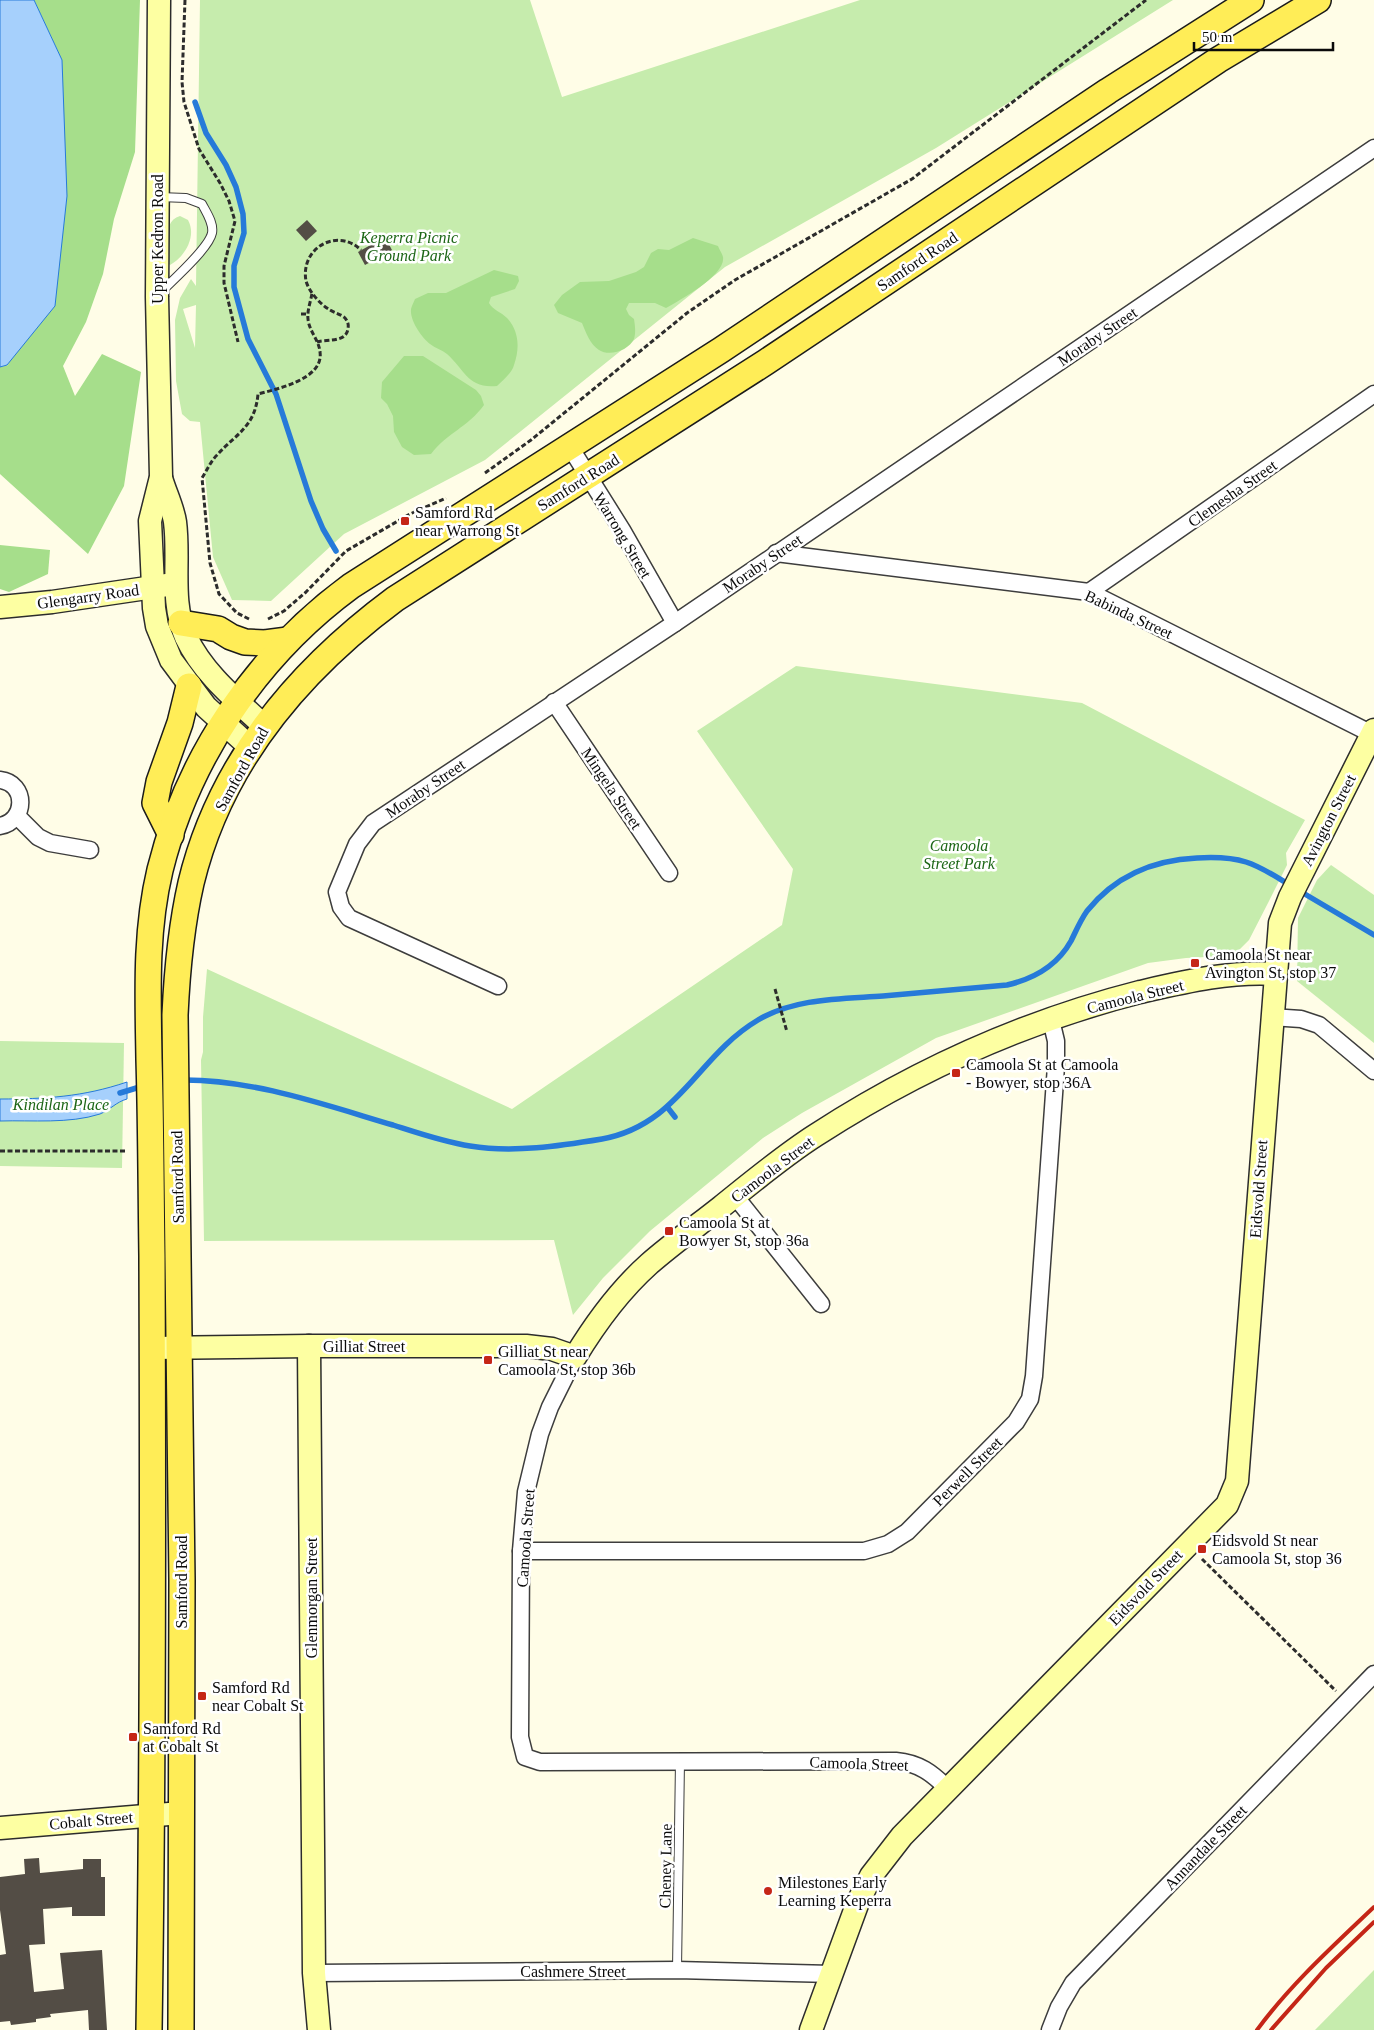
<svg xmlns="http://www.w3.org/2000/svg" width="1374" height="2030" font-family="Georgia,serif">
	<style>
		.green { fill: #c6ecad; fill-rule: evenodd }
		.forest { fill: #a6de8b }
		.water { fill: #a6d0fc; stroke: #267ad9 }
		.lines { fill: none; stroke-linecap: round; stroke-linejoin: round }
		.stream { stroke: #267ad9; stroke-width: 5.5 }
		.building { fill: #534d45 }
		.lane-casing { stroke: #3d3d3d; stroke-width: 10 }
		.street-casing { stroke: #3d3d3d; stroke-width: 19 }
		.secondary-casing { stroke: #2c2c2c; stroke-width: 25 }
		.primary-casing { stroke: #1b1b1b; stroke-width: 28 }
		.path { stroke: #2c2c2c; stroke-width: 3; stroke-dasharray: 5 2.5; stroke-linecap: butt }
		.lane { stroke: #fff; stroke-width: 8 }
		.street { stroke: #fff; stroke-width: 16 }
		.secondary { stroke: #fdffa2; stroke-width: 22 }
		.primary { stroke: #ffed57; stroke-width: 25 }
		.rail { stroke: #c52617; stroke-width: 4 }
		.poi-dot { fill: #c52617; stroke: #fff; stroke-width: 2 }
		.labels { text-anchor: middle; stroke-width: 5; stroke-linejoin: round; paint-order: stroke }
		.park-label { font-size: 16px; font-style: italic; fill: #1c6616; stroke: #fff }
		.street-label { font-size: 16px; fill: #0a0a0a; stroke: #fff }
		.poi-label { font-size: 16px; fill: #0a0a0a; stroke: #fff; text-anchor: start }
	</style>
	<rect width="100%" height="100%" fill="#fffde7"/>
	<g class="green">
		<path d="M200,0H530L562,97L860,0H1173L936,148L725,267L485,460L344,534L271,601L232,600L213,557L200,422L190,421L182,414L176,381L175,320L180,298L191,279L196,286ZM196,305L195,348L183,309Z"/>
		<path d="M180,216L188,220C197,236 185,257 170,265L168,263C168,247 162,221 180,216Z"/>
		<path d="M796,666L1082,703L1305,820L1286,853L1287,865L1268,903L1249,940L1239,950L1226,956L1186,958L1148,963L936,1038L802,1113L763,1138L650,1231L603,1278L573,1315L554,1240L204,1241L201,1060L203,1052V1017L207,969L512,1109L782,925L793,869L697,731Z"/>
		<path d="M1331,865L1374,895V1043L1297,981L1298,918L1317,880Z"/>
		<path d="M0,1041L124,1043L122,1168L0,1166Z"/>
		<path d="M1374,1970V2030H1315Z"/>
	</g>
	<g class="forest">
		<path d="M34,0H140L135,152L114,219L103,274L86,322L63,366L75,396L102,354L141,372L124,486L88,554L0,474V367L8,365L62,60Z"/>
		<path d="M693,238L718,246C719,249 722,253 723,257C726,275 680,300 666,308L655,303H629L626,309L629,315L634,319C635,326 636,332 634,339C629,350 610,357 599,350C590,344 586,333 582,323L558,313L554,305L562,295L580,282L609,281L636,272L644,267L651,253L658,249L669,250Z"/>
		<path d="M494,270L518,276L519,281L515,289L491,297L489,303C493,310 501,312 507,318C519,331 520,348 514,365C512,373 503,380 497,386C468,389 465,370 447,354C442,350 435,348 430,344C422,338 410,321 411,310C411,307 414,302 415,299L428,293H446Z"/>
		<path d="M404,356H423L476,390L481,396L484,405C468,427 447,433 431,454L414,455L402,447L394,432L393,416L387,404L381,398L382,382Z"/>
		<path d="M0,545L50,550L48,574L9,592L0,589Z"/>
	</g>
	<g class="water">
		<path d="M0,0H34L62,60L67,196L55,306L7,365L0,367Z"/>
		<path d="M127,1082V1099C116,1102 110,1110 100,1114C69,1124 32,1120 0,1121V1099C45,1099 83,1097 127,1082Z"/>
	</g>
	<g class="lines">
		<g class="stream">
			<path d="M195,102L206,133L226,165L236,187L243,214L244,233L234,266V287L248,339L276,394L311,501L323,529L336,551"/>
			<path d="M1298,890L1374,935"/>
			<path d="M181,1080C252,1079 325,1105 393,1125C418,1133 444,1142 470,1146C513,1153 560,1146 602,1139C679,1125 697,1056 758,1020C795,998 841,999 883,996C924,992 966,989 1007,985C1033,979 1057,966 1071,941C1076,931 1080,921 1087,911C1115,876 1153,860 1197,858C1214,857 1230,857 1246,862C1262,867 1276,877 1290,885"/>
			<path d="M120,1093L143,1086"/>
			<path d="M668,1108L675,1117"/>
		</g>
	</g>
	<g class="building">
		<path d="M307,220L317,231L306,241L296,230Z"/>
		<path d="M385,237L392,250L365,265L358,252Z"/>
		<path d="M39,1858L40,1873L83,1869V1859H101V1877H105V1916H72V1907L43,1909L45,1944L29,1945L34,1992L64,1989L60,1953L102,1950L107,2030H89L88,2010L50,2014L51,2017L36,2019V2022L11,2025L10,2021L0,2022V1955L6,1954L0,1910V1877L25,1874L24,1859Z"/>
	</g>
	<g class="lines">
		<g class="lane-casing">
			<g id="lane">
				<path d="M159,197L186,198L202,204C206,212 214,223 212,233C209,248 174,279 162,291"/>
				<path d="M677,1970L680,1761"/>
			</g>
		</g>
		<g class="street-casing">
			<g id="street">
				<path d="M570,447L622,530L675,623"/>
				<path d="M776,553L1089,592L1372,734"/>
				<path d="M1089,592L1374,394"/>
				<path d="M554,702L669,873"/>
				<path d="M0,780C27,783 27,821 0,826"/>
				<path d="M17,816L38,837L50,843L90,850"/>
				<path d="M498,986L349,918L341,907L337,892L357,844L373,823L675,623L1374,148"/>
				<path d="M1271,1017L1301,1019L1319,1025L1374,1071"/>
				<path d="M735,1196L821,1304"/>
				<path d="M575,1357L550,1407L540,1434L526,1492L521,1551L520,1737L525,1757L540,1762L896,1761C919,1763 932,1773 948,1789"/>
				<path d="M521,1551H864L888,1544L907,1532L1016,1422L1030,1399L1034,1376L1056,1066V1041L1051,1020"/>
				<path d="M314,1973L677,1970L832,1974"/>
				<path d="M1050,2030L1059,2007L1073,1983L1374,1674"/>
			</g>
		</g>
		<g class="secondary-casing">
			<g id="secondary">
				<path d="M159,0L157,297L161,477L150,521L154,608L157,626L171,660L206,707L250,747"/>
				<path d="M161,478C165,492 173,508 175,522C180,560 170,601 186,637C203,673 235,699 264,726"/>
				<path d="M0,607L52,602L167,585"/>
				<path d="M309,1346L314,1973L319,2030"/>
				<path d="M152,1348L309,1346H526L552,1349L575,1357C595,1324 620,1290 649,1264C672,1244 697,1226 721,1207C751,1183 783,1156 816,1135C915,1071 1026,1021 1140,992C1184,982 1230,971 1275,974"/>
				<path d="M0,1828L181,1813"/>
				<path d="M811,2030L858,1902L871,1876L902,1836L1227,1505L1237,1481L1280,923L1290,897L1374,730"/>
			</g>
		</g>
		<g class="primary-casing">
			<g id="primary">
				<path d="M181,623L218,629L231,637L245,642L265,643L288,640"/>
				<path d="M171,835L155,803L159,782L180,723L189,686"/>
				<path d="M149,2030C153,1772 153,1514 152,1256C151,1190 151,1125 149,1059C148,995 145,933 160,870C188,757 257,655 351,586L721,350L1108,91L1251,0"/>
				<path d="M181,2030L182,1580L175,1015C177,971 181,927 191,883C220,763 298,671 395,599L766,362L1218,60L1318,0"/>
			</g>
		</g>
		<g class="path">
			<path d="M185,0L182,82L184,102L199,149L220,183L229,201L235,221L224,266V283L238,342"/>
			<path d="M301,314H308"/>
			<path d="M317,342C327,339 347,343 348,328C349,324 347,320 344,317C340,314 335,313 330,310C321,305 309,292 306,281C300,248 337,227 361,250"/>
			<path d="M485,473L531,440L687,313L735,280L912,179L1146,0"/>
			<path d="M249,619L237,613L219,594L210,563L202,478C207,470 211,461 217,455C237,433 255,427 258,394C277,389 324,379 320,352C319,340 309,331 308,319C307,310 311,301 312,293"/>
			<path d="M268,619L284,611L306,592L346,551L410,514L446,498"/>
			<path d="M775,989L787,1032"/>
			<path d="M0,1151H127"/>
			<path d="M1202,1559L1336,1691"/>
		</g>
		<use href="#lane" class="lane"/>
		<use href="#street" class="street"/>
		<use href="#secondary" class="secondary"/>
		<use href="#primary" class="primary"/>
		<g class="rail">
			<path d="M1257,2030C1290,1985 1333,1946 1374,1907"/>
			<path d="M1271,2030L1326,1968L1374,1922"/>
		</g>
	</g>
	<g class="poi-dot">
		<rect x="400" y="516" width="10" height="10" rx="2.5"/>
		<rect x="1190" y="958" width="10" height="10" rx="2.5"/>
		<rect x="951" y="1068" width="10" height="10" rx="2.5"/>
		<rect x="664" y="1226" width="10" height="10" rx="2.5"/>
		<rect x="483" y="1355" width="10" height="10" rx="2.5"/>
		<rect x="1197" y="1544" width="10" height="10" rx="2.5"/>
		<rect x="197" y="1691" width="10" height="10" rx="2.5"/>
		<rect x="128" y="1732" width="10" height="10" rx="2.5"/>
		<circle cx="768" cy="1891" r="5"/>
	</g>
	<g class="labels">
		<g class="park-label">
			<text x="409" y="243">Keperra Picnic<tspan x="409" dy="18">Ground Park</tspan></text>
			<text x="959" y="851">Camoola<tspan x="959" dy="18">Street Park</tspan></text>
			<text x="61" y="1110">Kindilan Place</text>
		</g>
		<g class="street-label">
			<text transform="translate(157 239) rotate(-90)" y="6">Upper Kedron Road</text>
			<text transform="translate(917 261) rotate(-34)" y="6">Samford Road</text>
			<text transform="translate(1097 336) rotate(-34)" y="6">Moraby Street</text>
			<text transform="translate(578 482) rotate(-32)" y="6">Samford Road</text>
			<text transform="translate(1232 493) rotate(-35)" y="6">Clemesha Street</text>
			<text transform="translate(623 535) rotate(59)" y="6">Warrong Street</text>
			<text transform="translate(762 563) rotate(-34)" y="6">Moraby Street</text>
			<text transform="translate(88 596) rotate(-8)" y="6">Glengarry Road</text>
			<text transform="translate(1129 614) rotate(25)" y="6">Babinda Street</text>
			<text transform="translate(241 769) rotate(-61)" y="6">Samford Road</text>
			<text transform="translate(425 788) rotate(-34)" y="6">Moraby Street</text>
			<text transform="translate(612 788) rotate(56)" y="6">Mingela Street</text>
			<text transform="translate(1328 820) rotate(-63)" y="6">Avington Street</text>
			<text transform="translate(1135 996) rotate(-14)" y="6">Camoola Street</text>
			<text transform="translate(772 1169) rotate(-37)" y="6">Camoola Street</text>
			<text transform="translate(177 1177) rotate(-91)" y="6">Samford Road</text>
			<text transform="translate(1258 1189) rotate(-86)" y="6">Eidsvold Street</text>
			<text x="364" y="1352">Gilliat Street</text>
			<text transform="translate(967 1471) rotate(-45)" y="6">Perwell Street</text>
			<text transform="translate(525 1538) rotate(-86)" y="6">Camoola Street</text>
			<text transform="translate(181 1582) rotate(-90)" y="6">Samford Road</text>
			<text transform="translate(1145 1587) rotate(-46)" y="6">Eidsvold Street</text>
			<text transform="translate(311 1598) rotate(-90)" y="6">Glenmorgan Street</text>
			<text transform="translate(859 1763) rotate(2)" y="6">Camoola Street</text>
			<text transform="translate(91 1820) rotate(-5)" y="6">Cobalt Street</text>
			<text transform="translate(1205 1847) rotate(-46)" y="6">Annandale Street</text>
			<text transform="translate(665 1866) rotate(-89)" y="6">Cheney Lane</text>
			<text x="573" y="1977">Cashmere Street</text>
		</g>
		<g class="poi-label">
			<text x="415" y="518">Samford Rd<tspan x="415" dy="18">near Warrong St</tspan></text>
			<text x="1205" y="960">Camoola St near<tspan x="1205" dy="18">Avington St, stop 37</tspan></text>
			<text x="966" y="1070">Camoola St at Camoola<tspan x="966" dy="18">- Bowyer, stop 36A</tspan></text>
			<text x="679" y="1228">Camoola St at<tspan x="679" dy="18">Bowyer St, stop 36a</tspan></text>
			<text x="498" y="1357">Gilliat St near<tspan x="498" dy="18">Camoola St, stop 36b</tspan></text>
			<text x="1212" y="1546">Eidsvold St near<tspan x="1212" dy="18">Camoola St, stop 36</tspan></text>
			<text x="212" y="1693">Samford Rd<tspan x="212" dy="18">near Cobalt St</tspan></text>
			<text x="143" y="1734">Samford Rd<tspan x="143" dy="18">at Cobalt St</tspan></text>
			<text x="778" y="1888">Milestones Early<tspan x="778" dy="18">Learning Keperra</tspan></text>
		</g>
	</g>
	<path d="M1194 42v8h139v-8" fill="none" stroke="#0a0a0a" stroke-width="2.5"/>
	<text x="1202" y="42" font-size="15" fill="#0a0a0a" stroke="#ffffff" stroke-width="4" paint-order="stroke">50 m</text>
</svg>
